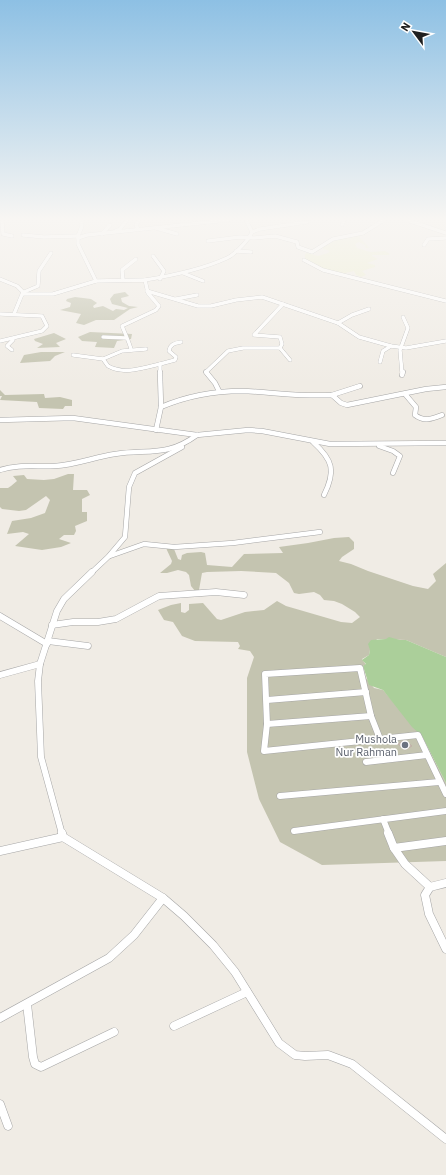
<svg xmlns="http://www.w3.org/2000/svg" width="446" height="1175" font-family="'IBM Plex Sans',sans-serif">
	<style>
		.construction { fill: #c4c4b0 }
		.farmland { fill: #edeed0 }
		.forest { fill: #abcf9a }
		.building { fill: #c4bbb4; stroke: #c1b2a7 }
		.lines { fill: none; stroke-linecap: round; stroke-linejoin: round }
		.street-far3-casing { stroke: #a6a6a6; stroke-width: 4 }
		.street-far2-casing { stroke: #a6a6a6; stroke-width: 5.5 }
		.street-far1-casing { stroke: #a6a6a6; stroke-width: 7 }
		.street-casing { stroke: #a6a6a6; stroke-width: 9 }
		.street-far3 { stroke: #fff; stroke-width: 3.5 }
		.street-far2 { stroke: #fff; stroke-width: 4.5 }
		.street-far1 { stroke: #fff; stroke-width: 6 }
		.street { stroke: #fff; stroke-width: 8 }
		.worship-dot { fill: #6b7280; stroke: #fff; stroke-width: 1.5 }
		.labels { text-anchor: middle; stroke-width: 3.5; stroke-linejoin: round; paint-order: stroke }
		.worship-label { font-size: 11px; fill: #5b616d; stroke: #fff; text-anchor: end }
	</style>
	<rect width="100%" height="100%" fill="#f0ece5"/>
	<g class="construction">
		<path d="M125,292L129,296L121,298L122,302L129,306L138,307L130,309L114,320H96L84,325L76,323L81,314L60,310L70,307L71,303L66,301L67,299L75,297L91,299L97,303L93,306L94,308L103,306L113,311L116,309L124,310L128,308L112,304L110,299L114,294Z"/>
		<path d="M90,332L132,334L131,339L117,341L114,348L95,347L97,342L82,341L78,337Z"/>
		<path d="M54,333L66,339L56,343L60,347L37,348L43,344L35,341L34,339Z"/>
		<path d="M41,352H65L55,356L50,361L20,363L24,355Z"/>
		<path d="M0,390L5,395L44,394L45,398L60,397L72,400V406H65L63,409L39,408L37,402L0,400L2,396H0Z"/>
		<path d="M68,474H74L73,490H87L90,495L82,499V512H87V521L75,526L76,531L74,535H64L59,539L71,543L61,547L42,550L15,546L29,534L23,532L7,534L12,521L31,518L45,513L50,500L46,496L26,510L19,511L2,509L0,507V488H8L11,486L17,481L13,476L24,475L27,479L44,480L54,479Z"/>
		<path d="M349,537L354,542V549L342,557L339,561L351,564L368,571L413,586L428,589L436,581L433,574L446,563V657L406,640L377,639L370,650L369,655L362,659L366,665L363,666L366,678L374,688L383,690L422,736L446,783V861L322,865L280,842L259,799L247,752V678L254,657L250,651L238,649L240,646L238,642L195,641L182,636L173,622L164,620L158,610L171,605L181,603V612L185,613L189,610V604L203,603L217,619L221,620L245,612L264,610L277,601L286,606L341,622L352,623L360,617L355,612L342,604L334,601L324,600L320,595L314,592L299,594L294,593L289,583L276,573L241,571L207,572L202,573L199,590L195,591L191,586L189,575L186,572L178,570L167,573H160L171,564L172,561L166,548L174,549L178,559L181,560L182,555L187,553L201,552L205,553L207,565L232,567L244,554L283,553L279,547L308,543L334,538Z"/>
	</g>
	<path class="farmland" d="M363,234L366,235L360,236V238L369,248H366L365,245L359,242L355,244L357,248L370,252L385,251L390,254L388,255H372V256L378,259L367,263L375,265V267L362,271L366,275L361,277L356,275L354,271L345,273L348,276L323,269L305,259V254L307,253L318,256L328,253L330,251L323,249V246L334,240Z"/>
	<path class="forest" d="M389,637L400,640H406L446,657V783L422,736L412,727L383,690L369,685L363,666L366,664L362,660L369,655L370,650L368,644L371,640L386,639Z"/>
	<path class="building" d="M402,741H406L412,746L405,750L398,744Z"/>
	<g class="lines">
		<g class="street-far3-casing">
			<g id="street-far3">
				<path d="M2,220L3,234L12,236"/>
				<path d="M81,220L82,226L78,236V244L96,281"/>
				<path d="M407,220L446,233"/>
				<path d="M342,225L344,220"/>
				<path d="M156,228L177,234"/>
				<path d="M138,229L136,225L139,220"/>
				<path d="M115,231L120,229L127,220"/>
				<path d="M252,232L260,229L307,222"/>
				<path d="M102,234L110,225"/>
				<path d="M23,235L44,237L78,236"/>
				<path d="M78,238L87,235L228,220"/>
				<path d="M208,241L240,237L254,238L275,236L297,242L298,247L312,252L333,239L363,233L384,220"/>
				<path d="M424,245L428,239L446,238"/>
				<path d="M236,251L251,252"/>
				<path d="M153,256L164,271L160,279"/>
				<path d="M304,260L323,270L446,301"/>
				<path d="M183,273L203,281"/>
				<path d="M0,279L17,286L23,292L14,314"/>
				<path d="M123,280L122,270L136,259"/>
				<path d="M145,280C170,276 203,269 227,258C234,255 249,240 252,232L246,220"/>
				<path d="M147,291L198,306H211L236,300L262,297L338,323L359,337L391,346L406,348L446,341"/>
				<path d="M24,292L38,286L39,271L51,253"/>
				<path d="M23,294H53L96,281L145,280L148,293L159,306L156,310L122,326C124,331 131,346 131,350"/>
				<path d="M176,299L197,295"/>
				<path d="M0,314L42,316L47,326L42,331L0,341"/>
				<path d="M338,323L352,315L369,309"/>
				<path d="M103,337L126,338"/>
				<path d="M280,348L282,344L280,337L254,335L283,304"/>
				<path d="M12,350L7,346L13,340"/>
				<path d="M73,355L103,359L122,351L146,349"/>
				<path d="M103,359L108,366C124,375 143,368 160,364"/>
				<path d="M380,362L383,351L391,346"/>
				<path d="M160,373V364L175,360L176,357L169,351C170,344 175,343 181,342"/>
				<path d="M207,373L206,372L228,351L243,348H280L290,360"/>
				<path d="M402,373L400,350L408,328L403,317"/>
			</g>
		</g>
		<g class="street-far2-casing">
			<g id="street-far2">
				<path d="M206,372L215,383L219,391"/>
				<path d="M402,375L403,372"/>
				<path d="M405,394L416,407L415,415C424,422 432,419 442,415"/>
				<path d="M332,395L360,386"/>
				<path d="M161,407C187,396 214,391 242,391C272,392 302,397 332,395L341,403L347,405L426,389L446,387"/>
				<path d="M0,420L73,418L197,435L248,430L262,431L330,444L446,443"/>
				<path d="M156,430L161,407L160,372"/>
				<path d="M313,442C333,460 336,471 324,495"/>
				<path d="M379,446L393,451L400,456L393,473"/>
				<path d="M0,470C18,464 36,467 55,466C75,465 95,457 115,454C149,449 167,457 197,435"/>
				<path d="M110,556L144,544L174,547L233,543L320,532"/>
				<path d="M91,573L108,557L125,537L129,487L135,473L182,447"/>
			</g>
		</g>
		<g class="street-far1-casing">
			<g id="street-far1">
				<path d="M0,616L47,644"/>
				<path d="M52,625L73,622H98L116,619L159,596L216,592L244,595"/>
				<path d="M48,641L88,646"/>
				<path d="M360,668L371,716L380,739L264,751L267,724L265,674Z"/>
				<path d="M0,675L40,664"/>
				<path d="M267,700L366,692"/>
				<path d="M267,724L371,716"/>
				<path d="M380,739L418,735L446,794"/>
				<path d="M366,762L427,755"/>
				<path d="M280,796L439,782"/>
				<path d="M383,819L389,834"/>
				<path d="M294,831L446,811"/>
				<path d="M62,834L41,757L38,681L40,664L57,611L64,599L92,572"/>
			</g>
		</g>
		<g class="street-casing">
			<g id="street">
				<path d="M62,833L63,837L163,898L184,916L213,945L235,972L279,1043L295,1055L305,1056L328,1055L352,1064L446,1139"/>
				<path d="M388,833L394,848L446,841"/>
				<path d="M394,848L405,864L430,887"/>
				<path d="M0,851L63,837"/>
				<path d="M446,883L430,887L425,895L429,914L446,949"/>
				<path d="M27,1004L33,1057L35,1064L41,1067L114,1032"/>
				<path d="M0,1018L109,958L134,935L163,898"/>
				<path d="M174,1026L247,992"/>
				<path d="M0,1104L8,1126"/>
			</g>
		</g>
		<use href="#street-far3" class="street-far3"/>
		<use href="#street-far2" class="street-far2"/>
		<use href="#street-far1" class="street-far1"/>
		<use href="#street" class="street"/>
	</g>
	<linearGradient id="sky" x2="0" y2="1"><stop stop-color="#8dc0e4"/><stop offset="0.57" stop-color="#f8f6f3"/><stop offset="1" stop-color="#f8f6f3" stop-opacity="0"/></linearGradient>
	<rect width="446" height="384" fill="url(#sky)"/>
	<circle class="worship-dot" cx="405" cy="745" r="4"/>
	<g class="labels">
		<g class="worship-label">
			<text x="397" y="743">Mushola<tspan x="397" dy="13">Nur Rahman</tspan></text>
		</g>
	</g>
	<g transform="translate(414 32) rotate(302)" stroke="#ffffff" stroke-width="3" paint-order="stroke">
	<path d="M0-3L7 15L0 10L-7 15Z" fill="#1f1f1f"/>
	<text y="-6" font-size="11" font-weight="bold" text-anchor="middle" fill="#1f1f1f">N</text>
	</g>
</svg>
